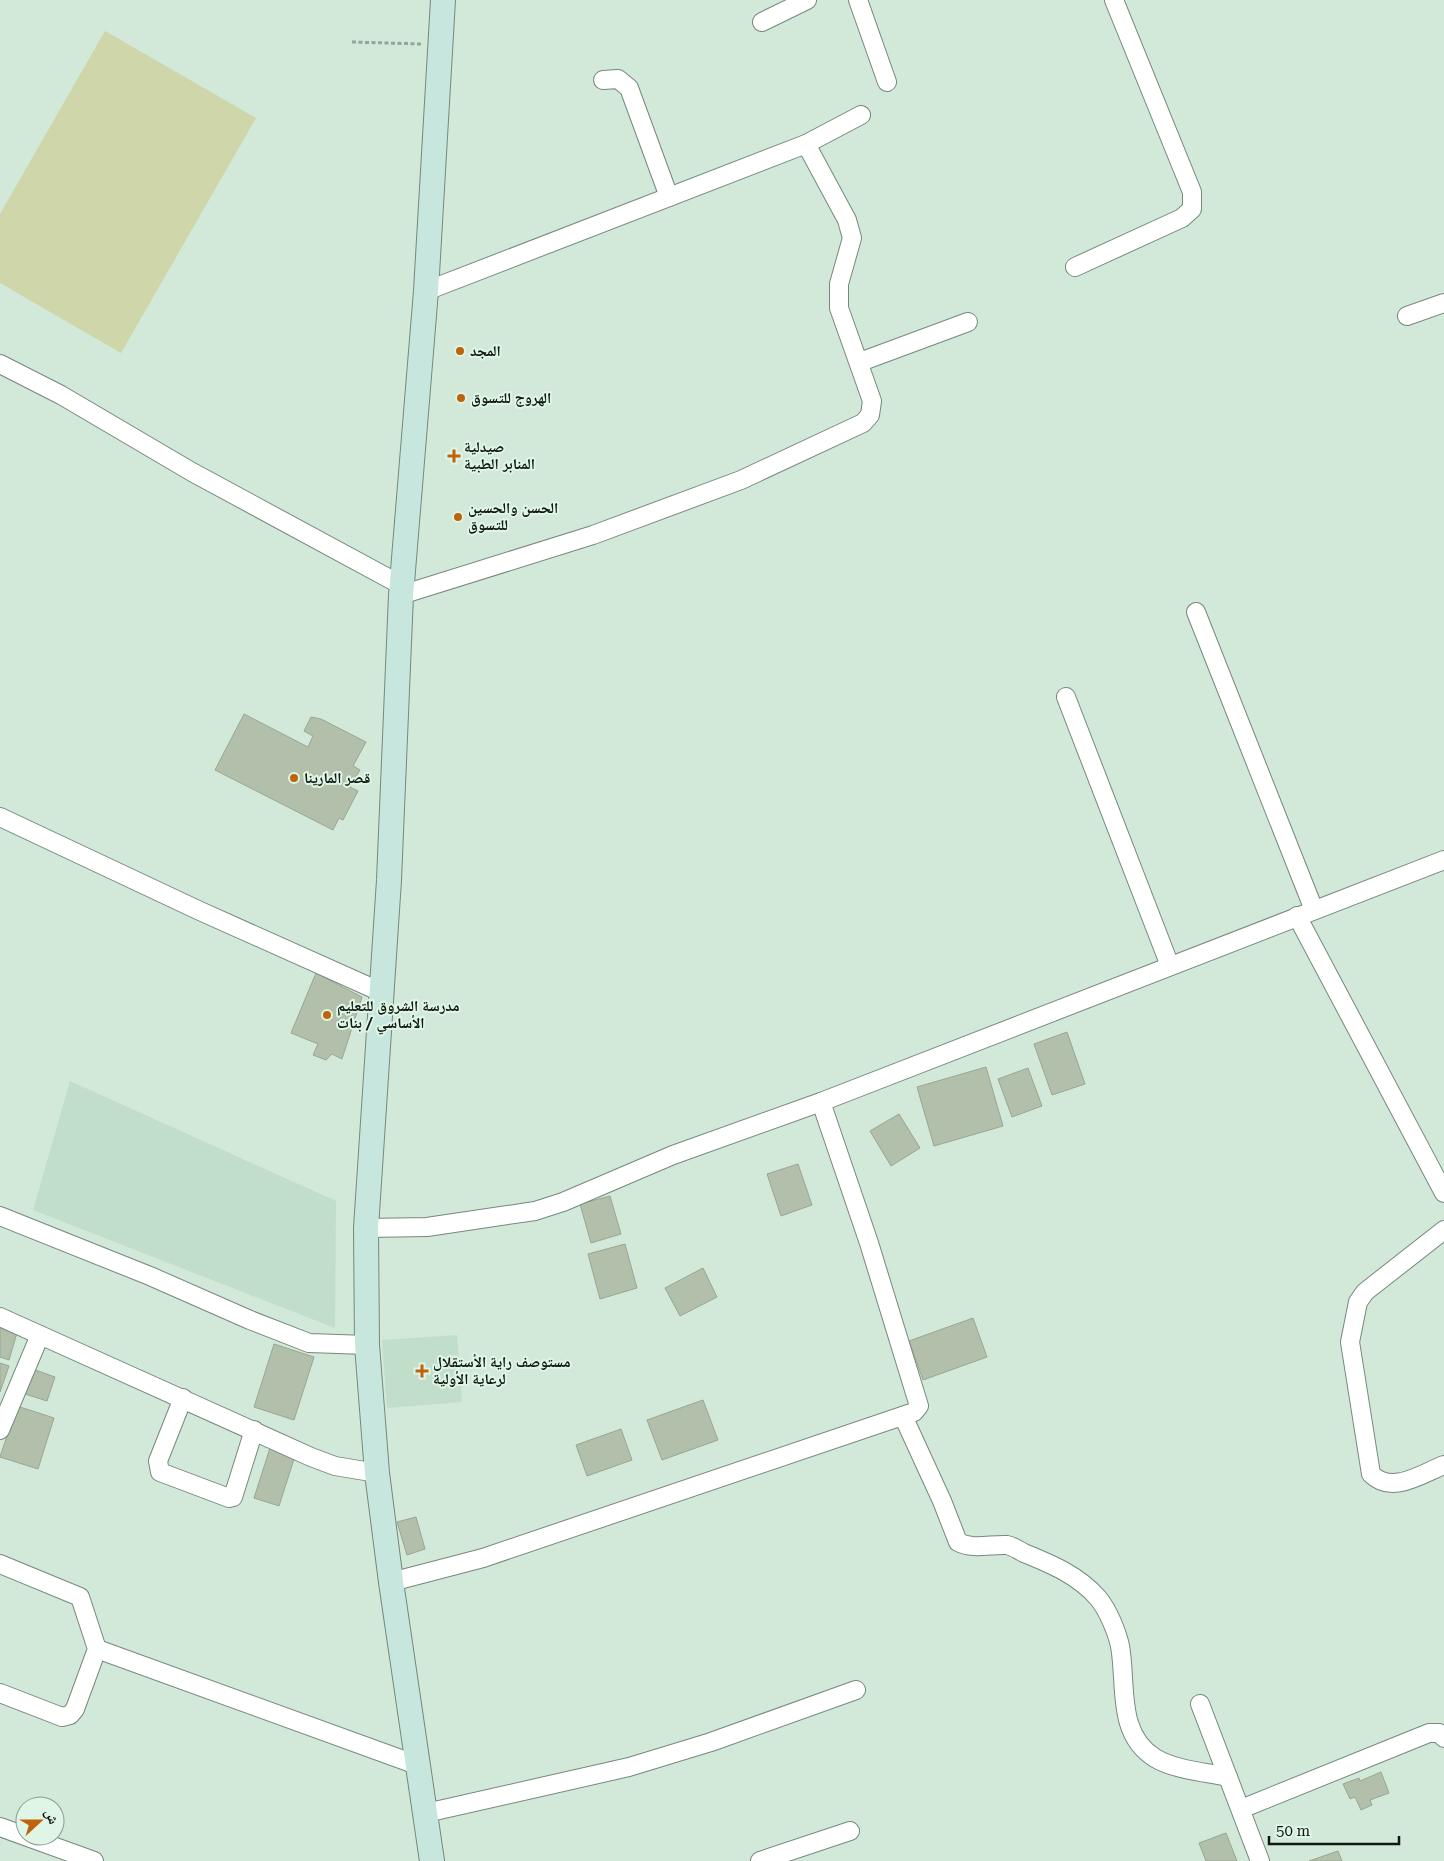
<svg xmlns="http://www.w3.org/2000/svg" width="1444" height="1861" font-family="'Roboto Serif','Noto Naskh Arabic',serif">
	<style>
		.built { fill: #c1deca }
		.green { fill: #cfd6a9 }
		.building { fill: #b2c0ab; stroke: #99a692 }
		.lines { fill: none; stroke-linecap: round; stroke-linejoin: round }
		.minor-casing { stroke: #75897b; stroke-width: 20 }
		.secondary-casing { stroke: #75897b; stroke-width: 26 }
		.path { stroke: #93a498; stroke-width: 3; stroke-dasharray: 4 2.5; stroke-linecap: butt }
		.minor { stroke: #fff; stroke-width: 18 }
		.secondary { stroke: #c7e6de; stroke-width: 24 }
		.poi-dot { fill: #be630b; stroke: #dff5e5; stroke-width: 2 }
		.labels { text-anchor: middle; stroke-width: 4; stroke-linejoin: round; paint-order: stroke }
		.poi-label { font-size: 15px; font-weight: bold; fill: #111813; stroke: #dff5e5; text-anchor: start }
	</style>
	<rect width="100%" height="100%" fill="#d2e8d8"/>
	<g class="built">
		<path d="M70,1081L336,1201L335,1328L33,1210Z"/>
		<path d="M457,1335L462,1402L387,1408L382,1340Z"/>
	</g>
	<path class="green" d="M105,31L256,118L121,353L0,283V214Z"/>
	<g class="building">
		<path d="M244,714L308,747L313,736L304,731L311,717L321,719L366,742L353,766L360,770L350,787L358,791L343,820L339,818L333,830L215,770Z"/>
		<path d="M316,973L362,997L342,1059L332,1054L326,1060L313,1055L318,1044L291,1033Z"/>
		<path d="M1067,1032L1085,1084L1052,1095L1034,1044Z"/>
		<path d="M986,1067L1003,1126L934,1146L917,1087Z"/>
		<path d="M1028,1068L1042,1106L1012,1117L998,1079Z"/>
		<path d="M899,1114L920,1148L891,1166L870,1131Z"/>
		<path d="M798,1164L812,1205L781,1216L767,1174Z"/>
		<path d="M610,1196L621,1234L591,1243L580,1204Z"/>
		<path d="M625,1244L637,1288L600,1299L588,1254Z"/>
		<path d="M703,1268L717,1297L680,1316L665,1288Z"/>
		<path d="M973,1318L987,1357L923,1380L909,1341Z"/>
		<path d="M0,1319L19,1326L9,1360L0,1357Z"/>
		<path d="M274,1344L314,1357L294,1420L254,1407Z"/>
		<path d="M0,1363L9,1366L0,1392Z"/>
		<path d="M27,1367L55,1377L47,1401L19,1392Z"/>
		<path d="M703,1400L718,1440L662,1460L647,1420Z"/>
		<path d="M17,1406L54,1418L38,1469L0,1457Z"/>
		<path d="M621,1429L632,1460L587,1476L576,1445Z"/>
		<path d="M270,1448L295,1456L279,1506L254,1498Z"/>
		<path d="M416,1517L425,1549L407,1555L397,1522Z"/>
		<path d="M1381,1772L1389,1793L1370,1800L1372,1805L1361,1810L1355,1797L1350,1799L1343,1784L1359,1778L1360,1781Z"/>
		<path d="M1226,1833L1237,1861H1206L1199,1843Z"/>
		<path d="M1338,1851L1342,1861H1309Z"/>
	</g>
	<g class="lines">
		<g class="minor-casing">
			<g id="minor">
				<path d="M858,0L887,82"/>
				<path d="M762,22L807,0"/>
				<path d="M603,80L618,79L629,88L669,197"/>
				<path d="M1075,267L1182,218L1192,209V192L1114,0"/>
				<path d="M426,291L806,144L861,115"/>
				<path d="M1407,316L1444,303"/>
				<path d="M860,362L968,322"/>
				<path d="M0,364L61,395L192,472L401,585"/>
				<path d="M401,595L593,535L741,480L863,423L870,415L872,401L839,308V284L852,238L847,220L806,144"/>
				<path d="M1196,612L1314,910"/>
				<path d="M1066,697L1170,966"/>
				<path d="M0,817L200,911L381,992"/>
				<path d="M1297,916L1444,1193"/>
				<path d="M0,1216L150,1276L250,1320L309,1343L367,1345"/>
				<path d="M366,1228L427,1227L535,1211L563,1202L673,1155L821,1102L1444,860"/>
				<path d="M1444,1230L1365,1292L1358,1302L1350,1342L1371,1474C1392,1495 1421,1474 1444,1465"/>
				<path d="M0,1317L40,1335"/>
				<path d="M183,1398L158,1461L160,1472L229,1498L233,1497L254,1430"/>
				<path d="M903,1416L942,1501L958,1542C973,1550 991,1544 1007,1545C1013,1546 1018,1550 1024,1553C1051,1564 1078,1575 1098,1598C1108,1610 1117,1632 1120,1646C1127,1684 1116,1734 1155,1758C1175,1770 1205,1772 1228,1777"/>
				<path d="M0,1430L40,1335L311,1457L335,1466L377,1473"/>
				<path d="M0,1564L80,1597L97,1649L75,1709L70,1715L62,1717L0,1693"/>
				<path d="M391,1582L483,1558L914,1412L919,1406L869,1243L821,1102"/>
				<path d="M97,1649L417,1765"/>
				<path d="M1200,1704L1260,1861"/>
				<path d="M1241,1809L1429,1733H1439L1444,1738"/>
				<path d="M426,1813L629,1767L711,1742L856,1690"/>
				<path d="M0,1827L94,1861"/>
				<path d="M760,1861L850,1831"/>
			</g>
		</g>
		<g class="secondary-casing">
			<path id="secondary" d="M432,1861L391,1582L377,1473L367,1345L366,1228L389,880L401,595L426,291L443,0"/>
		</g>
		<path class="path" d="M352,42L421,44"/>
		<use href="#minor" class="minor"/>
		<use href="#secondary" class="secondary"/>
	</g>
	<g class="poi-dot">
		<circle cx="460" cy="351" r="5"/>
		<circle cx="461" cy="398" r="5"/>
		<path d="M451.5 448.5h5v5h5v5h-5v5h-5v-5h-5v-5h5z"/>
		<circle cx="458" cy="517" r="5"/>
		<circle cx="294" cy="778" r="5"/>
		<circle cx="327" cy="1015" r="5"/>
		<path d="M419.5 1363.5h5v5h5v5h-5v5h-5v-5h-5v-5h5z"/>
	</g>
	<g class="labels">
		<g class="poi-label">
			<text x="470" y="356">المجد</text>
			<text x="471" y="403">الهروج للتسوق</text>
			<text x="464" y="452">صيدلية<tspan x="464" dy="17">المنابر الطبية</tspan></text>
			<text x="468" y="513">الحسن والحسين<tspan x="468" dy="17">للتسوق</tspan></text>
			<text x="304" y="783">قصر المارينا</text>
			<text x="337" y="1011">مدرسة الشروق للتعليم<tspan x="337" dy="17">الأساسي / بنات</tspan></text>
			<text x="433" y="1367">مستوصف راية الأستقلال<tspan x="433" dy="17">لرعاية الأولية</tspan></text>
		</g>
	</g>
	<g transform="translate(40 1821) rotate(69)"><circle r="24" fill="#dff5e5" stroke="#8d9d91"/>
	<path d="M0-4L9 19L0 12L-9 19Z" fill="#be630b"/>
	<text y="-8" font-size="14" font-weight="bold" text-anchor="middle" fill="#111813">ش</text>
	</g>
	<path d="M1269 1836v8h130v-8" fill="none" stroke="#111813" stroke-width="2.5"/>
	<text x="1276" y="1836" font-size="15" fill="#111813" stroke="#dff5e5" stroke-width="4" paint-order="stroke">50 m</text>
</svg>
